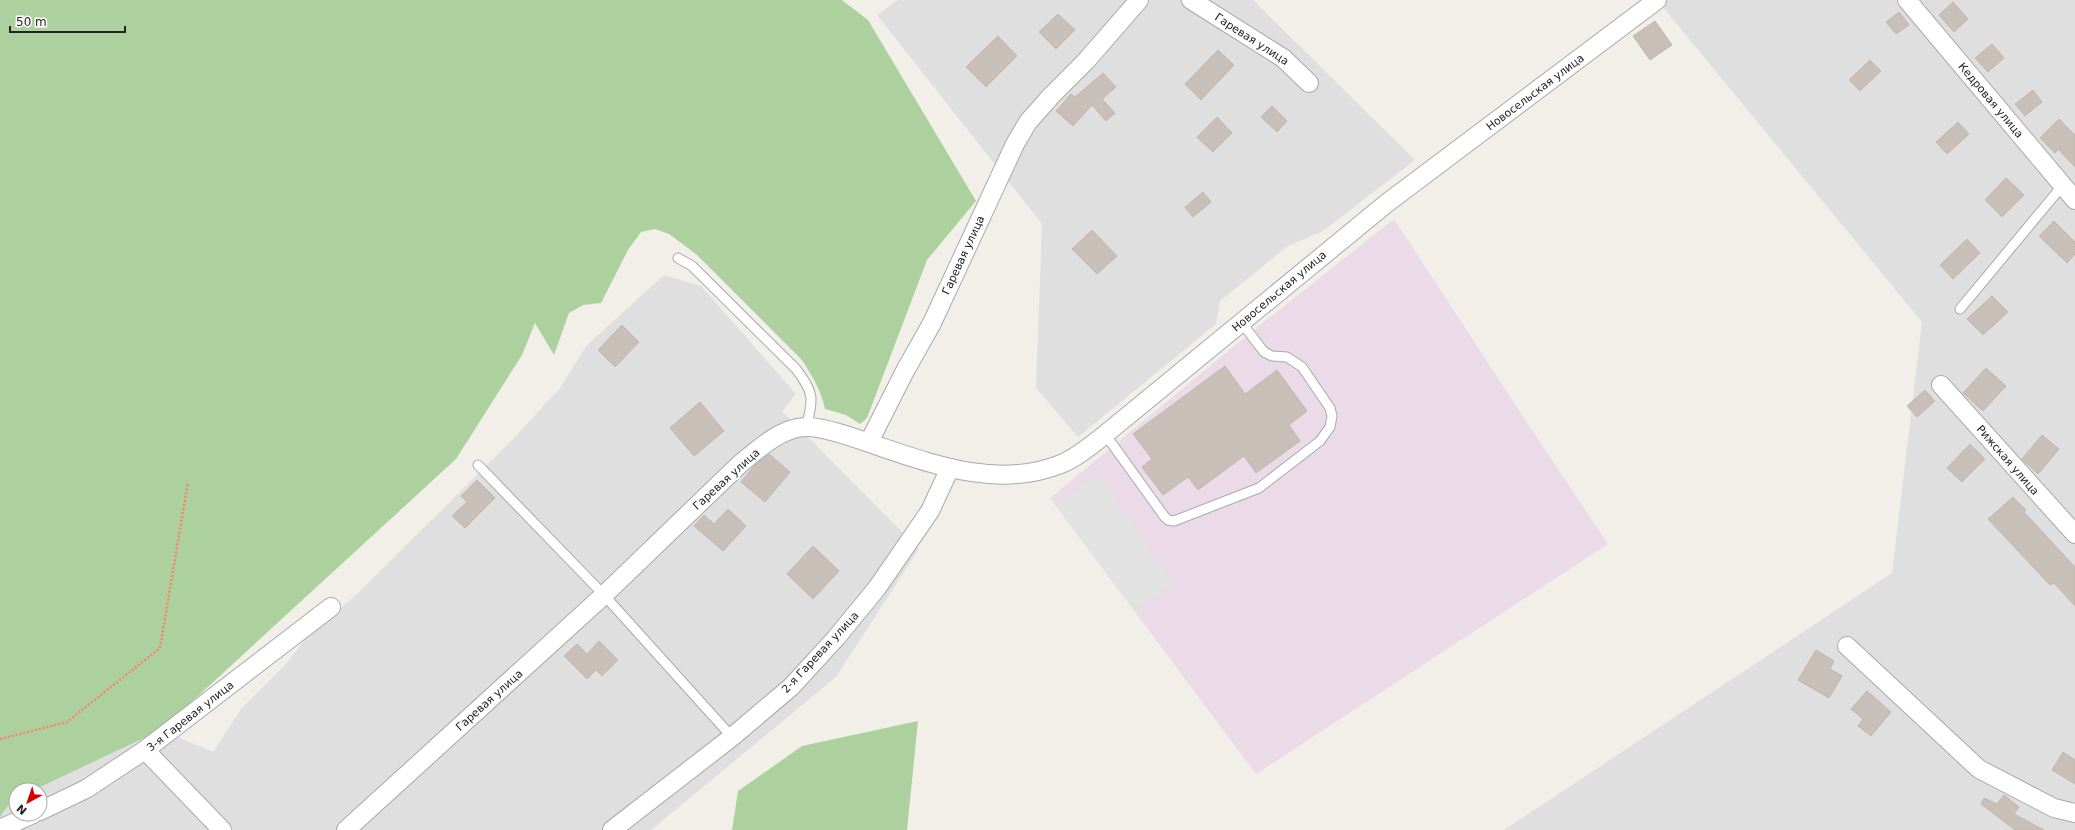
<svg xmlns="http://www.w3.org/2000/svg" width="2075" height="830" font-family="'DejaVu Sans',sans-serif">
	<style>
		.residential { fill: #e0dfdf }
		.industrial { fill: #ebdbe8 }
		.forest { fill: #add19e }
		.parking { fill: #e2e2e2 }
		.building { fill: #c7bfb8; stroke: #c4b6ab }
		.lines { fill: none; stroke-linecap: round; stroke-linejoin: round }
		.service-casing { stroke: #a9a9a9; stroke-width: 11 }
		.minor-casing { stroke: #a9a9a9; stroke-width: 20 }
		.path { stroke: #fa8072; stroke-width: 2.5; stroke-dasharray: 2 2; stroke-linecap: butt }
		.service { stroke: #fff; stroke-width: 9 }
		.minor { stroke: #fff; stroke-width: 18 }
		.labels { text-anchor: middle; stroke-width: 4; stroke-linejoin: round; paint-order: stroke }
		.street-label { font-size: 11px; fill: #222; stroke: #fff }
	</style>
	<rect width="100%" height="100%" fill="#f2efe9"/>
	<g class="residential">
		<path d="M898,0H1253L1415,160L1323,231L1288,246L1220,301L1216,324L1078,437L1036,388L1042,224L877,15Z"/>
		<path d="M1657,0H2075V830H1504L1892,573L1922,322Z"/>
		<path d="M664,275L701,286L796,394L782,411L919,549L836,677L651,830H0V817L12,800L16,799V814H40V790H34L161,730L213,752L241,709L286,664L306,638L357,594L513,439L560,388L587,345Z"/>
	</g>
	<path class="industrial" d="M1394,219L1526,421L1608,544L1256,774L1050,498L1250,333Z"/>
	<g class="forest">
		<path d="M0,0H842L868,20L976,201L927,260L867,418L860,424L846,415L825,409C821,390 812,375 801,359L696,254L669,234L655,229L641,232L628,250L601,303L583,305L569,313L554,355L535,323L522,355L456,459L161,730L34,790H16V799L12,800L0,817Z"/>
		<path d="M918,721L907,830H732L738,791L802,746Z"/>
	</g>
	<path class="parking" d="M1098,474L1173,584L1134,610L1056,506Z"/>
	<g class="building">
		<path d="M1953,2L1968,19L1954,32L1939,15Z"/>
		<path d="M1899,12L1909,25L1896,34L1886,22Z"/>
		<path d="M1058,14L1075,30L1056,49L1039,32Z"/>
		<path d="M1655,21L1672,45L1650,60L1633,36Z"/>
		<path d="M998,36L1017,56L986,87L966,67Z"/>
		<path d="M1992,44L2004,58L1988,72L1975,58Z"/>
		<path d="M1218,50L1234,65L1201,100L1185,84Z"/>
		<path d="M1870,60L1881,71L1860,91L1849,80Z"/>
		<path d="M1103,73L1116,87L1102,99L1115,113L1106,121L1092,105L1073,126L1056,111L1071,94L1075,97Z"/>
		<path d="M2033,90L2042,102L2025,116L2015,104Z"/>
		<path d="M1272,106L1287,121L1277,132L1261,117Z"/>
		<path d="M1217,117L1232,133L1213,152L1197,137Z"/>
		<path d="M2059,119L2075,135V167L2058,149L2055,153L2040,138Z"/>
		<path d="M1958,122L1969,134L1947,154L1936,142Z"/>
		<path d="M2006,178L2024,195L2002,217L1985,200Z"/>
		<path d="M1203,192L1211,202L1193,217L1185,207Z"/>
		<path d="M2054,221L2075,242V254L2067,263L2039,236Z"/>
		<path d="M1092,230L1117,256L1097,274L1072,249Z"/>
		<path d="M1967,239L1980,253L1953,279L1940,265Z"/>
		<path d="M1992,296L2008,312L1983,335L1967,319Z"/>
		<path d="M622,325L639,342L615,367L598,350Z"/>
		<path d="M1225,366L1245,394L1277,370L1307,411L1289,425L1300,441L1256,473L1244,456L1198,490L1188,477L1163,495L1142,467L1152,459L1133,434Z"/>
		<path d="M1986,368L2006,386L1983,411L1963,393Z"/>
		<path d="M1925,390L1935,401L1917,417L1907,406Z"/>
		<path d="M700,402L724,431L694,456L670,428Z"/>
		<path d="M2042,435L2059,449L2038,474L2022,459Z"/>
		<path d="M1970,444L1985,459L1962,482L1947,468Z"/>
		<path d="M769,454L790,472L765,502L741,482L755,465Z"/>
		<path d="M477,480L495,498L465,528L452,516L467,502L461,496Z"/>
		<path d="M2013,497L2026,510L2024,512L2075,567V606L2054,583L2050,585L1988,519Z"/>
		<path d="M728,509L746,526L723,551L694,526L704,515L714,524Z"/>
		<path d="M813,546L839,571L813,599L787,574Z"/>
		<path d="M599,641L618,660L602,676L596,670L587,679L564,656L577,644L587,654Z"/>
		<path d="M1816,650L1834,661L1830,669L1842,676L1829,698L1798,680Z"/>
		<path d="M1867,691L1891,712L1871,736L1858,726L1863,719L1851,709Z"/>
		<path d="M2063,752L2075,760V784L2052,770Z"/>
		<path d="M2004,795L2019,807L2014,814L2044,830H2015L1981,804L1984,798L1997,804Z"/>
	</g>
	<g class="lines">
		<g class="service-casing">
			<g id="service">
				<path d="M678,258L692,266L796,369C814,392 814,399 806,427"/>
				<path d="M1960,309L2063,185"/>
				<path d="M1105,434L1164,516L1168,520L1174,521L1259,488L1320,441L1330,427L1332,416L1330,408L1302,367L1287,357L1272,356L1264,352L1241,322"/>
				<path d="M478,465L604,595L732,737"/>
			</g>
		</g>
		<g class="minor-casing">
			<g id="minor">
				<path d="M1191,0L1283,58L1309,83"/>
				<path d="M1907,0L2075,200"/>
				<path d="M1941,385L2075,534"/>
				<path d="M869,442L905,371L932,323L1015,144L1028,122L1051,96L1086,61L1139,0"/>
				<path d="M1847,646L1979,769L2054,808L2075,813"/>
				<path d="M145,750L222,830"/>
				<path d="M40,811L86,789L145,750L331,607"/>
				<path d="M0,829L33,814"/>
				<path d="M346,830L604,595L740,464C758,449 781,428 805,427C823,426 858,439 875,445C935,465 999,489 1061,464C1078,457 1094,443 1108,432L1387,203L1657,0"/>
				<path d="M612,830L732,737L791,687L836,638L877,588L930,511L950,468"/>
			</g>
		</g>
		<path class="path" d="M0,739L67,722L160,648L188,482"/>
		<use href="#service" class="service"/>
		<use href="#minor" class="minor"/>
	</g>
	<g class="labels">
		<g class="street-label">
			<text transform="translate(1252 39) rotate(33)" y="4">Гаревая улица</text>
			<text transform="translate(1535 92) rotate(-37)" y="4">Новосельская улица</text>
			<text transform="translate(1991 100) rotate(50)" y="4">Кедровая улица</text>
			<text transform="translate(963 255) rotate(-65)" y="4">Гаревая улица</text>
			<text transform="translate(1279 291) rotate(-40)" y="4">Новосельская улица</text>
			<text transform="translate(2008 460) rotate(49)" y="4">Рижская улица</text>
			<text transform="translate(726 479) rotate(-42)" y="4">Гаревая улица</text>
			<text transform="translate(820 652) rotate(-47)" y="4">2-я Гаревая улица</text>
			<text transform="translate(489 700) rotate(-42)" y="4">Гаревая улица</text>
			<text transform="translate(190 716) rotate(-38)" y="4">3-я Гаревая улица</text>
		</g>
	</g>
	<g transform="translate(28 802) rotate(220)"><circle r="19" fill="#ffffff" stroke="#a7a7a7"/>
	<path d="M0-3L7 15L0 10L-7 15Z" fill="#d40000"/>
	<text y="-6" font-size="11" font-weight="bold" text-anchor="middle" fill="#222222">N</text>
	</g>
	<path d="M10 26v6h115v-6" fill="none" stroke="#222222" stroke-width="2"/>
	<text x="16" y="26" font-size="12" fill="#222222" stroke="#ffffff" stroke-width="3" paint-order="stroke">50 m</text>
</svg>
